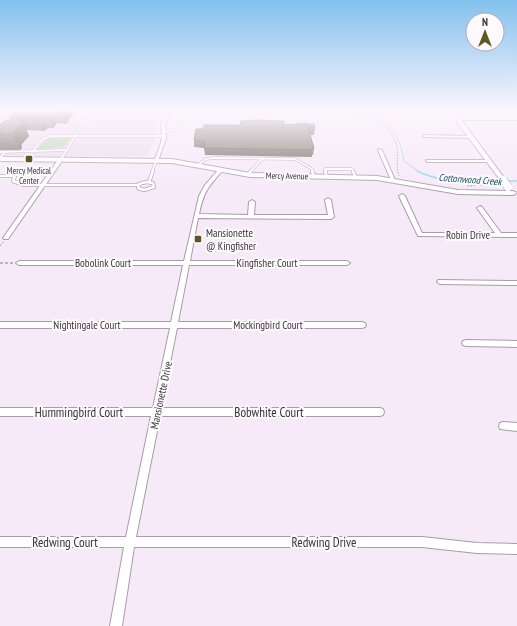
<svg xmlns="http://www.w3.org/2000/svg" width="517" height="626" font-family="'PT Sans Narrow',sans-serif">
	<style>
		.medical { fill: #e9dbed }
		.green { fill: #aed5a6 }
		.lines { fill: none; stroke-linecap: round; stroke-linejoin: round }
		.stream-far1 { stroke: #8cd4f4; stroke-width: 1 }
		.stream { stroke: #8cd4f4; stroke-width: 1.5 }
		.lane-far1-casing { stroke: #a99caa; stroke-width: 3 }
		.lane-casing { stroke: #a99caa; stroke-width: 4 }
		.street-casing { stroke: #a99caa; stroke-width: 2 }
		.secondary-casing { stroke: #a99caa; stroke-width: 2 }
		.path-far1 { stroke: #aba1ac; stroke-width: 1; stroke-dasharray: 2 1; stroke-linecap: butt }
		.path { stroke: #aba1ac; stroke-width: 1.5; stroke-dasharray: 3 2; stroke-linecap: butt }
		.lane-far1 { stroke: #fff; stroke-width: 2 }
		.lane { stroke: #fff; stroke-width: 2.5 }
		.street { fill: #fff; fill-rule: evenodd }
		.secondary { fill: #fff; fill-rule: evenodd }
		.secondary-bridge-casing { stroke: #a99caa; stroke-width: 9; stroke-linecap: butt }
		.secondary-bridge { stroke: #fff; stroke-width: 8 }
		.wall { fill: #655950 }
		.shaded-wall { fill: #534941 }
		.building { fill: #76685d; stroke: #534941 }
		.poi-dot { fill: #5f5723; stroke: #fdfafd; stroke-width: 1.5 }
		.labels { text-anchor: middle; stroke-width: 4; stroke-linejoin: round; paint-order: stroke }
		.far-poi-label { font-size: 9px; fill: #3b353b; stroke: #fdfafd }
		.far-street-label { font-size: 9px; fill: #3b353b; stroke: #fdfafd }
		.far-water-label { font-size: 10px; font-style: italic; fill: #124d63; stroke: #fdfafd }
		.poi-label { font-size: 11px; fill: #3b353b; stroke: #fdfafd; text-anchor: start }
		.street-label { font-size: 11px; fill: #3b353b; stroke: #fdfafd }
		.near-street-label { font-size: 13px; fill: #3b353b; stroke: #fdfafd }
	</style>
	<rect width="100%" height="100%" fill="#f6e9f8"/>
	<path class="medical" d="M0,110H162L156,123L155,138L147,156L0,157Z"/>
	<path class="green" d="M47,138H67L70,139L64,147L37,150Z"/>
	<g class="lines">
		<path class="stream-far1" d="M361,110C389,120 399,132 404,161L419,172"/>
		<g class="stream">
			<path d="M417,171C443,184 473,181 502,181"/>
			<path d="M506,181H517"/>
		</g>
		<g class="lane-far1-casing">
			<g id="lane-far1">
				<path d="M163,132L178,129"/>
				<path d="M0,152L67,150"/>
				<path d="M32,152L43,139L51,136H164"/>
				<path d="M0,158L5,152"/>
				<path d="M60,161L89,113L96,115V117L86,122"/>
				<path d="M198,165L206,159L213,158L295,159L312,169L313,172"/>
				<path d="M152,172L156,161"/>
				<path d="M250,172L263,158"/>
				<path d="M326,172L325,169H352L353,172"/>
			</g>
		</g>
		<g class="lane-casing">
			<g id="lane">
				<path d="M312,171L314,177"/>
				<path d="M325,171L327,177"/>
				<path d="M353,171L355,177"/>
				<path d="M247,175L251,171"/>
				<path d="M0,176H15L13,181L24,185H138"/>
				<path d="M146,182L153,183L154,187L144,190L138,188L139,184Z"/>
				<path d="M149,182L153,171"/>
			</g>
		</g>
		<g class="street-casing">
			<g id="street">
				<path d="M167,110H171L165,125L166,138L158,161L156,162L154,161L160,146L162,138L161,125Z"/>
				<path d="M424,135L470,136L472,137L470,138L425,137L423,136Z"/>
				<path d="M378,149L382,150L395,180V181L391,180L378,150Z"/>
				<path d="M58,160L62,161L8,239H4L3,238Z"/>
				<path d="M426,160H489L491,161L489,162H428L426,161Z"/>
				<path d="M219,169L223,170C208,187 204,191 199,214L248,215L249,202L252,200L255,202L254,215H328L325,200L328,198L331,200L334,217L331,219L198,218L190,261H347L350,263L347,265H189L178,322H362L365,323L366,325L365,327L362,328H177L161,408H380L383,409L384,412L383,415L380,416H160L136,537H422L477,543L517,544V554L477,553L422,547H134L122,626H110L124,547H0V537H126L151,416H0V408H153L170,328H0V322H171L183,265H19L16,263L19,261H184L199,196L205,185Z"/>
				<path d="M402,194L405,196L422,233H495L477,208L480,206L482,207L501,233H517V237L418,236L399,196Z"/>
				<path d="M438,280L517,281V285L440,284L437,282Z"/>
				<path d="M466,340L517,341V347L466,346L463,345L462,343L463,341Z"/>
				<path d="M503,422L517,423V431L500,429L499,426L500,423Z"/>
			</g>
		</g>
		<g class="secondary-casing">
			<g id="secondary">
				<path d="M463,116H517V120H464L462,121L505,179V181H501L456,121Z"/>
				<path d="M0,157L172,159L250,173L377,176L458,190L513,191L517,193L513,195L458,194L377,180L250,177L172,163L0,161Z"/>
			</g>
		</g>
		<g class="path-far1">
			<path d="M348,110C368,114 393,125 397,148C398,158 396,167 399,176"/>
			<path d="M467,186L496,184"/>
			<path d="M0,246L4,241"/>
		</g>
		<path class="path" d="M0,263H13"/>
		<use href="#lane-far1" class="lane-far1"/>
		<use href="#lane" class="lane"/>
		<use href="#street" class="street"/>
		<use href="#secondary" class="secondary"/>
		<g class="secondary-bridge-casing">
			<path id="secondary-bridge" d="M503,180L508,187"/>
		</g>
		<use href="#secondary-bridge" class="secondary-bridge"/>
	</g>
	<g class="wall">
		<path d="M15,110H76L66,124L57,123L53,128H48L44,131L28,130L27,131L29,136L21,145L22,148L20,150H0V125L9,120L10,118V117L15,111Z"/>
		<path d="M307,124L315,128L314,135H310L314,148L313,155H312V157L205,155L204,148L194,147V140Z"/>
	</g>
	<g class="shaded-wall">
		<path d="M52,110L57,123L53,128L48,114Z"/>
		<path d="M63,110H76L66,124L62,111Z"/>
		<path d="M43,115L48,128L44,131L39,118Z"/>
		<path d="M23,117L28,130L27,131L29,136L21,145L22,148L20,150L18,145H17L12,134L16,119Z"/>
	</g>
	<g class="building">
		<path d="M16,110H63L62,111L52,110L48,114L43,115L39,118L23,117L16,119L23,123L12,134H0V125L6,120H9L12,117H10Z"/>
		<path d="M256,120L284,121V125L307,123V124H314L315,128H308L314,148H312V150L204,148L205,141L194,140L196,129H203L204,125H240L241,121Z"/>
		<path d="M0,143H20L18,145H0Z"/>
	</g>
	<linearGradient id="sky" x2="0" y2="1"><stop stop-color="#83c1ed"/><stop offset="0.56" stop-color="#fbf5fc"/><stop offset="1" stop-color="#fbf5fc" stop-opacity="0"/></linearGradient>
	<rect width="517" height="197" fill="url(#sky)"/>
	<g class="poi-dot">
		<rect x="25" y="155" width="8" height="8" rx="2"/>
		<rect x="194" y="235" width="8" height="8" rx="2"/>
	</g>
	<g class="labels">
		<g class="far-poi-label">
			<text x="29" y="174">Mercy Medical<tspan x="29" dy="10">Center</tspan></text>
		</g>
		<g class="far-street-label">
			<text transform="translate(287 176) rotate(1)" y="3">Mercy Avenue</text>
		</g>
		<g class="far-water-label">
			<text transform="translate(470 179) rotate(4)" y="4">Cottonwood Creek</text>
		</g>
		<g class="poi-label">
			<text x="206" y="237">Mansionette<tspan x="206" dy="13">@ Kingfisher</tspan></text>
		</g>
		<g class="street-label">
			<text x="468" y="239">Robin Drive</text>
			<text x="103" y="267">Bobolink Court</text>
			<text x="267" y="267">Kingfisher Court</text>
			<text x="87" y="329">Nightingale Court</text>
			<text x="268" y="329">Mockingbird Court</text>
			<text transform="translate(161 395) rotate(-78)" y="4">Mansionette Drive</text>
		</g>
		<g class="near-street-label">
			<text x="79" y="417">Hummingbird Court</text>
			<text x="269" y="417">Bobwhite Court</text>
			<text x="65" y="547">Redwing Court</text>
			<text x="324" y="547">Redwing Drive</text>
		</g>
	</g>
	<g transform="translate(485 32)"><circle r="19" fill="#fdfafd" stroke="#afabaf"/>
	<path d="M0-3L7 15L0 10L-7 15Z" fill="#5f5723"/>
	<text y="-6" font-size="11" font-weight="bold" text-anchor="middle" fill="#3b353b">N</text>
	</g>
</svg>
